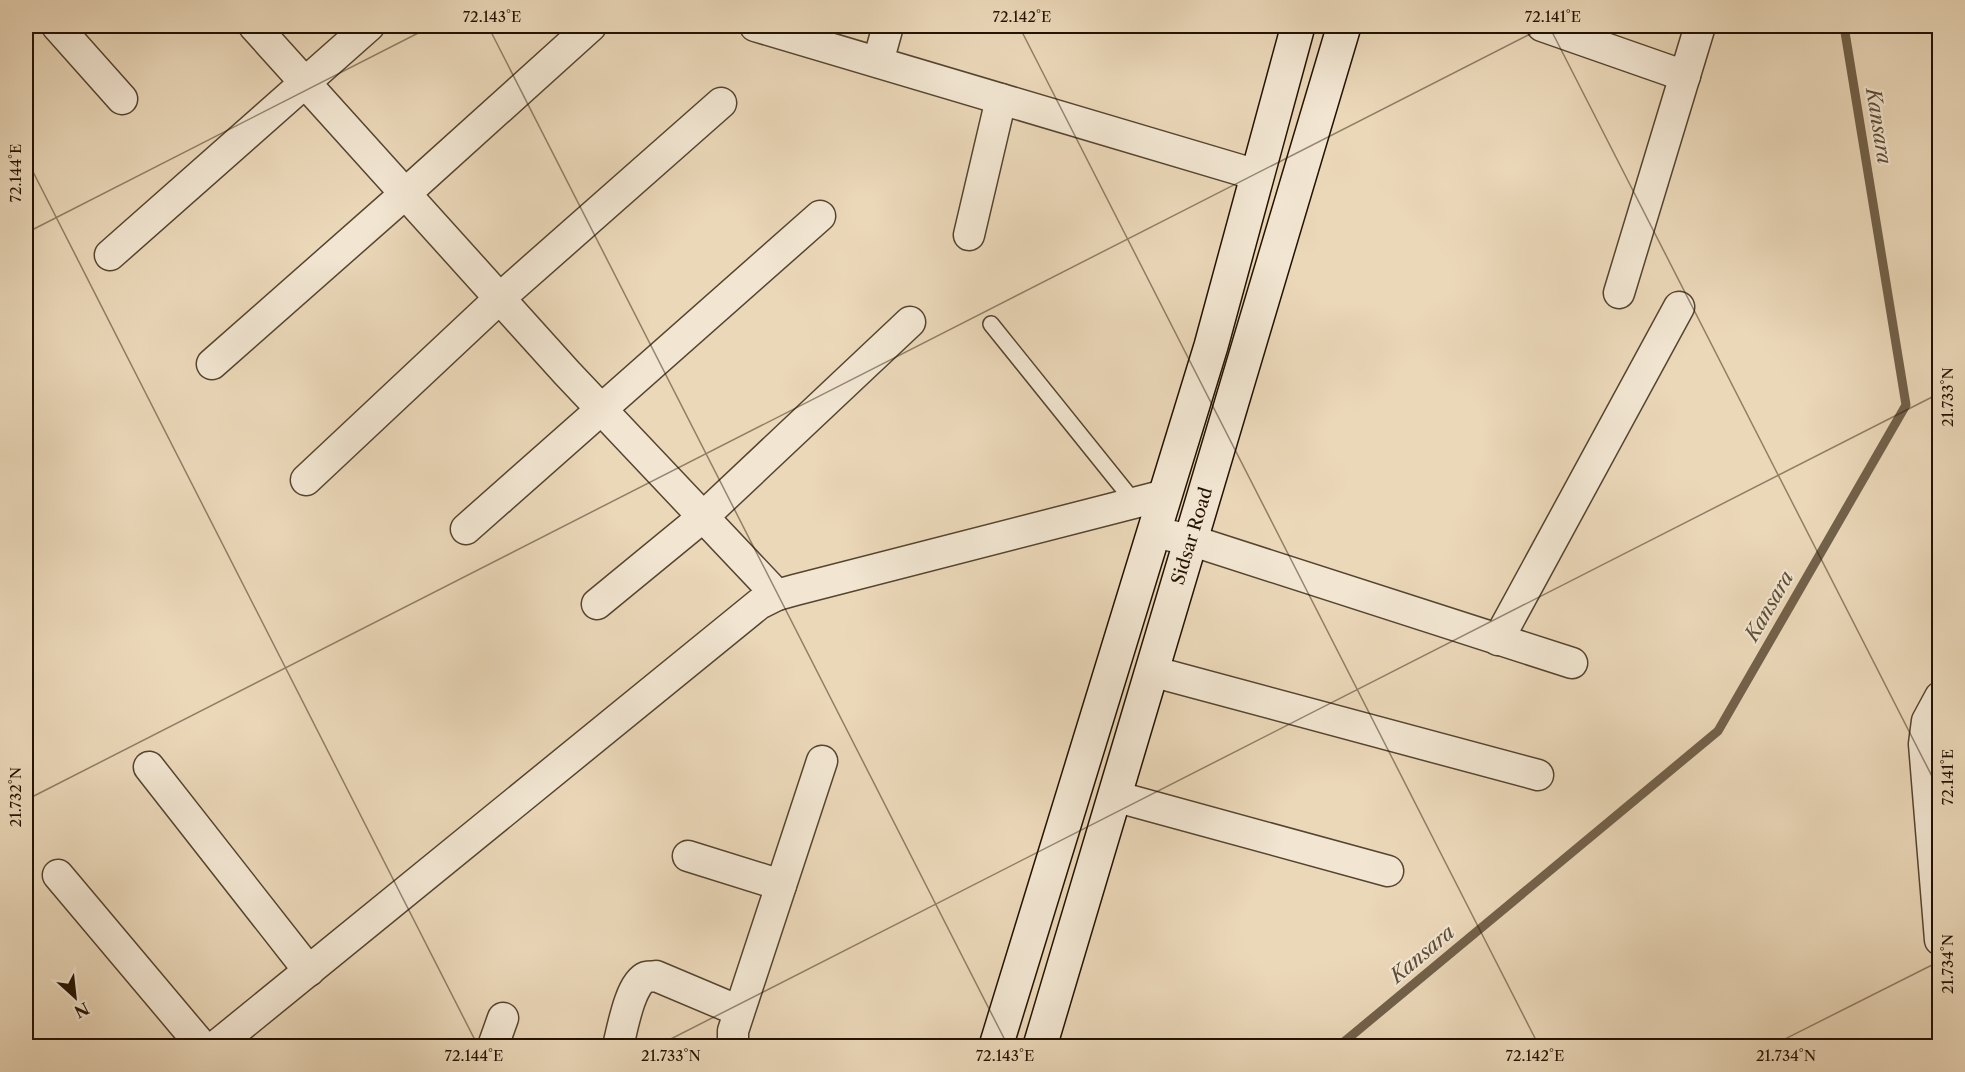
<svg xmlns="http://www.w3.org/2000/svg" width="1965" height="1072" font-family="'Libre Caslon Text',serif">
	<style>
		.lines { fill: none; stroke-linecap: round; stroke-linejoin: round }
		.stream { stroke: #72614a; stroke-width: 9 }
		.service-casing { stroke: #55442f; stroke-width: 18 }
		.minor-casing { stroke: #55442f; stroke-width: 33 }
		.secondary-casing { stroke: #231201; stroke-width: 36 }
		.service { stroke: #f2e6d2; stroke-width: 15 }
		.minor { stroke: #f2e6d2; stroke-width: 30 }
		.secondary { stroke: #f2e6d2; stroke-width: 33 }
		.ticks { fill: none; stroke: #231201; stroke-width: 1.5; stroke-opacity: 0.45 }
		.labels { text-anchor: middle; stroke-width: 4.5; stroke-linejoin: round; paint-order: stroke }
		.street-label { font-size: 18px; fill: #231201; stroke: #f2e6d2 }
		.water-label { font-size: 20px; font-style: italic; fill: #5e4d37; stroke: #f2e6d2 }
		.neatline { fill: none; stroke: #231201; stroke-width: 2 }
		.ticks-label { font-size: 15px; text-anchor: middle; fill: #231201 }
	</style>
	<rect width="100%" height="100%" fill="#ebd8b9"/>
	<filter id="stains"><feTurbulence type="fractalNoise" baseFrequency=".00333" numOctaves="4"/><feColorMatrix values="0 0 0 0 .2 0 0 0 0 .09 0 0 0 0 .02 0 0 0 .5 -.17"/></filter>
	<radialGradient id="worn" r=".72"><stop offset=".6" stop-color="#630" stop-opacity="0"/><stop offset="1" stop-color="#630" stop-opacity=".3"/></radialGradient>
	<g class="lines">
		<path class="stream" d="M1339,1046L1718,731L1906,405L1844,26"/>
		<g class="service-casing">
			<path id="service" d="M991,324L1135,503"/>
		</g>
		<g class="minor-casing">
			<g id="minor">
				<path d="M57,26L122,99"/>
				<path d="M254,26L567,373L777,595"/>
				<path d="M755,26L1257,175"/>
				<path d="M1542,26L1685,76"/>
				<path d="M878,62L888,26"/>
				<path d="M969,235L1001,99"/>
				<path d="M110,255L369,26"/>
				<path d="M1619,293L1700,26"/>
				<path d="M212,364L406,193L591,26"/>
				<path d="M306,480L500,298L721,103"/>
				<path d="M466,529L820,216"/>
				<path d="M1154,532L1190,540L1572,663"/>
				<path d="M597,604L703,517L910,322"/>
				<path d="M1498,640L1679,307"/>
				<path d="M1151,671L1538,775"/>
				<path d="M1940,697L1927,721L1924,744L1940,940"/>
				<path d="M149,767L309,971"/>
				<path d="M1114,796L1388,871"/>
				<path d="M688,856L781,885"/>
				<path d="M58,875L202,1046"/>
				<path d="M216,1046L759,604L777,595L795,590L1165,495"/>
				<path d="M493,1046L503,1018"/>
				<path d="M618,1046C622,1031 630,983 646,977C650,976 653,977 656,976L739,1011"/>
				<path d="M733,1046V1031L822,761"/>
			</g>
		</g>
		<g class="secondary-casing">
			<g id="secondary">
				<path d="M996,1046L1211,346L1298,26"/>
				<path d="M1040,1046L1344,26"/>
			</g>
		</g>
		<use href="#service" class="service"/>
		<use href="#minor" class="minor"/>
		<use href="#secondary" class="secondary"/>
	</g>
	<path class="ticks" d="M488,26L1008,1046M1019,26L1539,1046M1549,26L1940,792M26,158L478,1046M26,233L432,26M26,800L1546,26M657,1046L1940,393M1771,1046L1940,961"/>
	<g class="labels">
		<g class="street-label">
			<text transform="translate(1192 536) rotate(-73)" y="6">Sidsar Road</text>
		</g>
		<g class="water-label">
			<text transform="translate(1879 126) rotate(81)" y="7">Kansara</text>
			<text transform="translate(1769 606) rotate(-60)" y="7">Kansara</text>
			<text transform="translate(1422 954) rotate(-40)" y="7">Kansara</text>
		</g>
	</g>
	<rect width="1965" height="1072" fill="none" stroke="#ebd8b9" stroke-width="66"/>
	<g transform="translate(75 997) rotate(153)" stroke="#f2e6d2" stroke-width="4.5" paint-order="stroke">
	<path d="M0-4.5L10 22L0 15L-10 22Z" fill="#231201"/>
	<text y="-9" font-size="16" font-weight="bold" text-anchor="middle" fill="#231201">N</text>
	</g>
	<rect x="33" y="33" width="1899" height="1006" class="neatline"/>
	<g class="ticks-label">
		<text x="492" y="22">72.143°E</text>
		<text x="1022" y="22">72.142°E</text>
		<text x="1553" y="22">72.141°E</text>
		<text transform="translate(16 173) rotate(-90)" y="5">72.144°E</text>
		<text transform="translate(1948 397) rotate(-90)" y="5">21.733°N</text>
		<text transform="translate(1948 777) rotate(-90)" y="5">72.141°E</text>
		<text transform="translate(16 797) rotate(-90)" y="5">21.732°N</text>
		<text transform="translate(1948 964) rotate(-90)" y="5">21.734°N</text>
		<text x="474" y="1061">72.144°E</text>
		<text x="671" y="1061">21.733°N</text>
		<text x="1005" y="1061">72.143°E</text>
		<text x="1535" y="1061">72.142°E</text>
		<text x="1786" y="1061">21.734°N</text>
	</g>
	<rect width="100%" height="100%" filter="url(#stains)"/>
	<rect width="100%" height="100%" fill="url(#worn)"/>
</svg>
